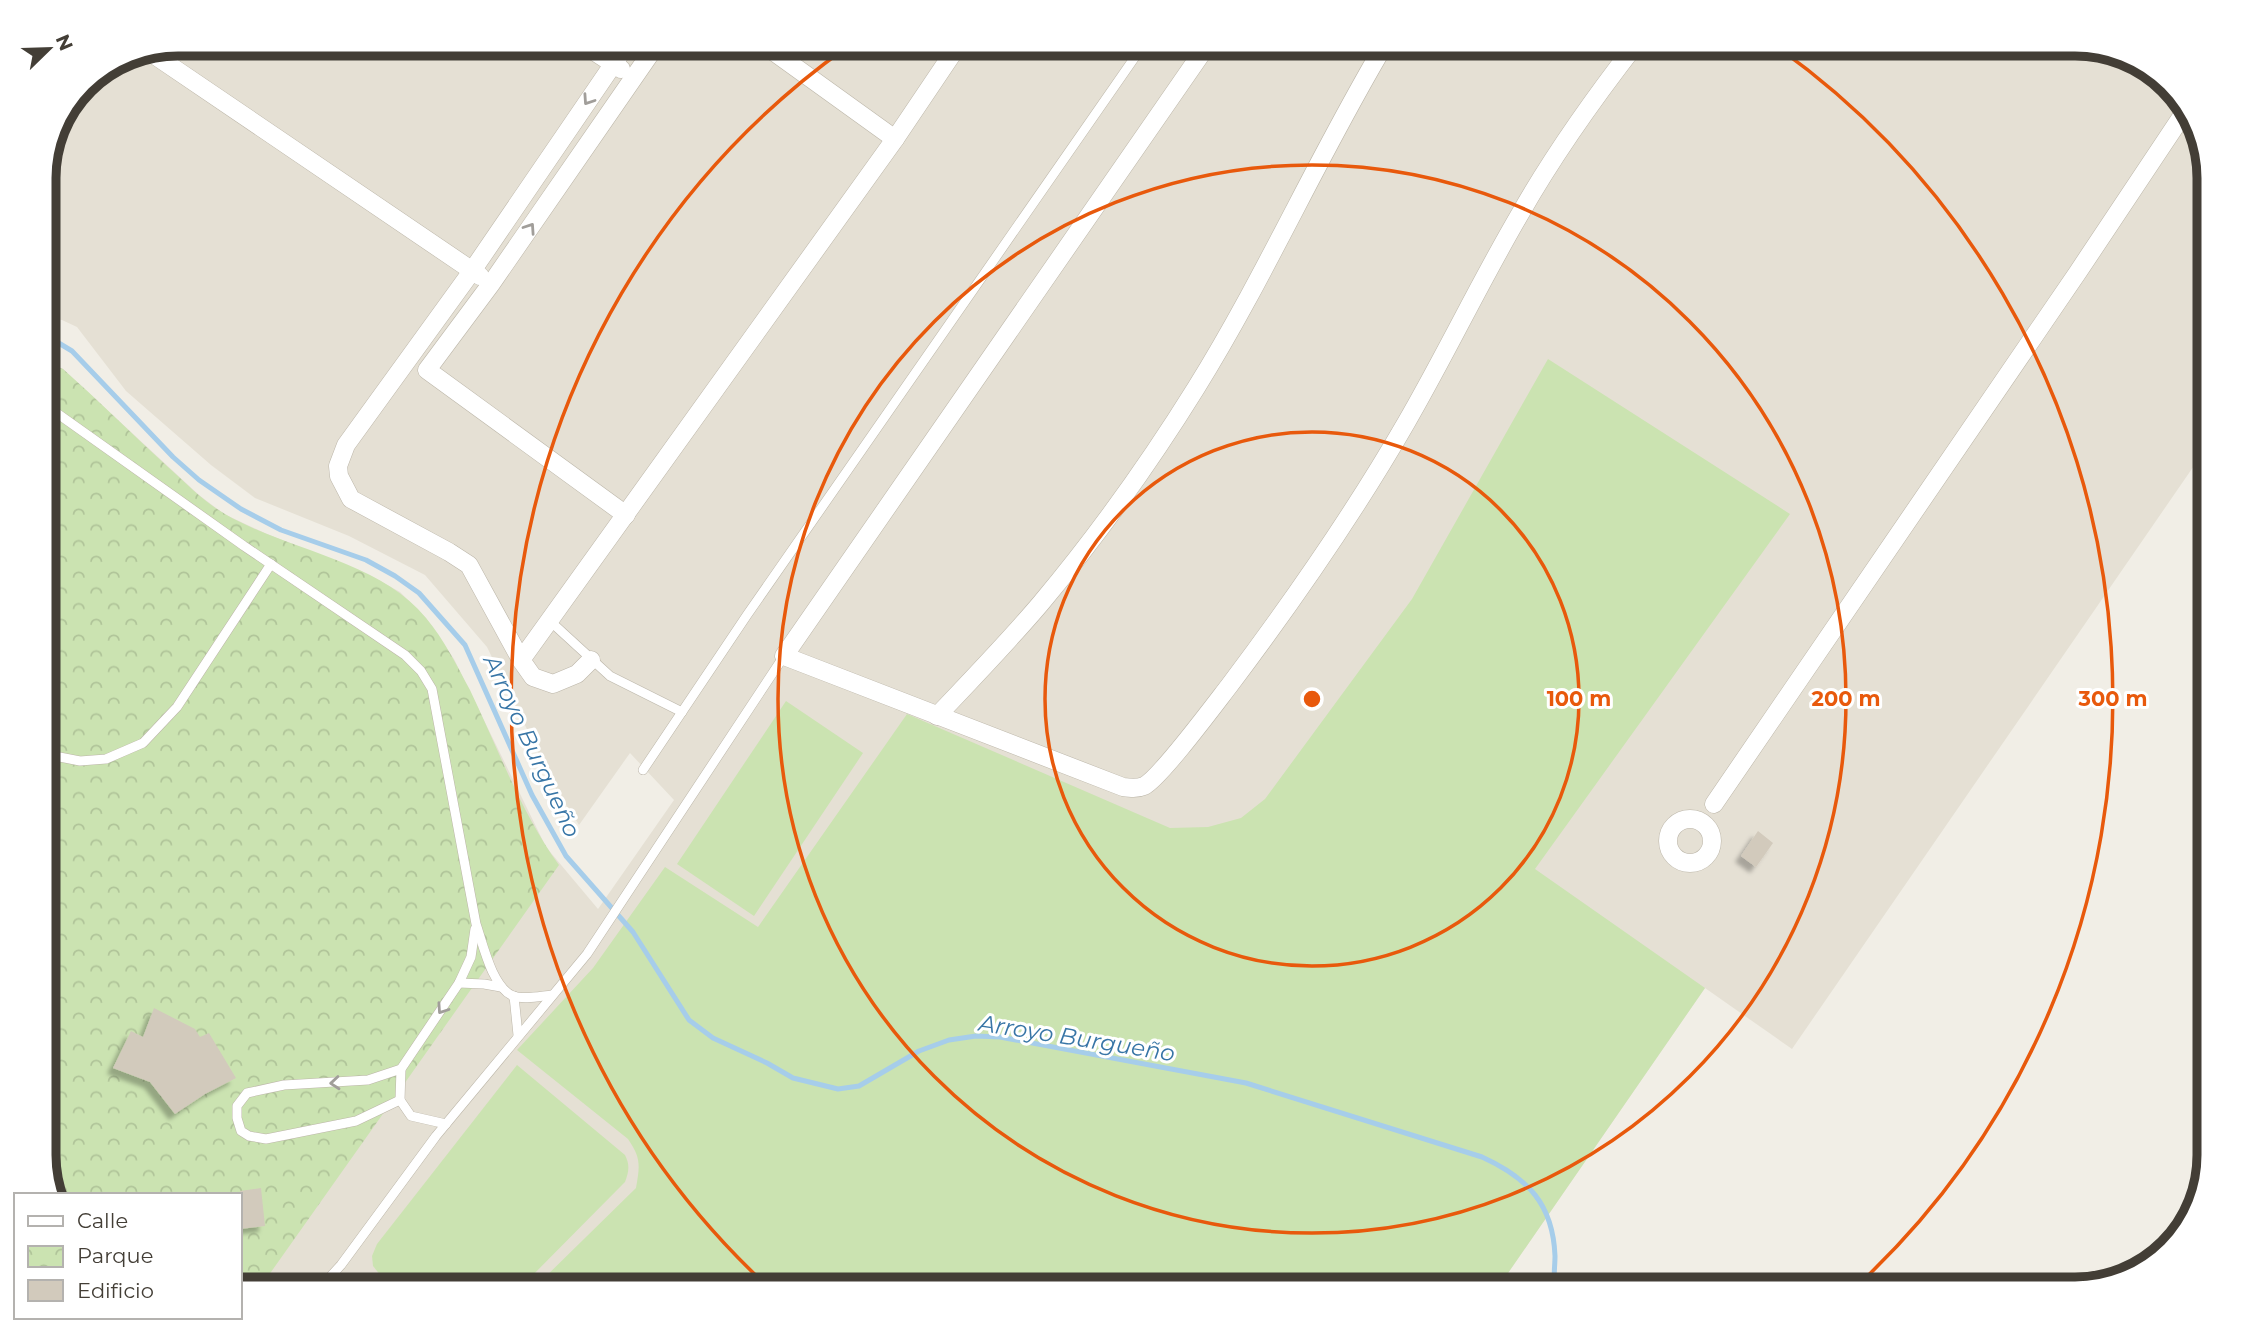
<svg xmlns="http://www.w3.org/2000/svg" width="2253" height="1333" font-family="Montserrat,sans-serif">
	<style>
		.residential { fill: #e5e0d4 }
		.green { fill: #cbe3b1 }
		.park { fill: url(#park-crowns) }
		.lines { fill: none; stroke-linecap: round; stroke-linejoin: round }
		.stream { stroke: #a6cdea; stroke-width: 5 }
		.building { fill: #d2cabc; filter: url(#shadow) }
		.service-casing { stroke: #bcb6a9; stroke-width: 10 }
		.minor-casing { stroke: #bcb6a9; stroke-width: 19 }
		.service { stroke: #fff; stroke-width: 9 }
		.minor { stroke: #fff; stroke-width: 18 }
		.oneway { stroke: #a19e9a }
		.ring { fill: none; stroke: #e8590c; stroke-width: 3.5 }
		.labels { text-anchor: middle; stroke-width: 6; stroke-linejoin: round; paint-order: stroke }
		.water-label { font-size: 23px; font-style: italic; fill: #3775a6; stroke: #fff }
		.rim { fill: none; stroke: #433e36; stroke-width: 9 }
		.centre { fill: #e8590c; stroke: #fff; stroke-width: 3.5 }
		.ring-label { font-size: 21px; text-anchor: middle; font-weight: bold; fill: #e8590c; stroke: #fff; stroke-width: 6; stroke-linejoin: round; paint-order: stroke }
	</style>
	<defs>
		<pattern id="park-crowns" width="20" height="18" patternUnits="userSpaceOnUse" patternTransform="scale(1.75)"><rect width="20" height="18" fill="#cbe3b1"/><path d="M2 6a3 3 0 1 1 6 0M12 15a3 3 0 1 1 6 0" fill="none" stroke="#b0c499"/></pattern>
		<filter id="shadow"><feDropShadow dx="-6" dy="6" stdDeviation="2" flood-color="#0004"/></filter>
	</defs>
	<rect width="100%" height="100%" fill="#f1eee6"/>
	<path class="residential" d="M178,44H2075L2142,62L2191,111L2209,170V444L1792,1049L1705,988L1497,1289H240V1195H54L44,1163V361L63,369L199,495L224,514L267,534L371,576L400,592L426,618L454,659L546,847L598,909L674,800L630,753L579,825L557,791L487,647L425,575L349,536L255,498L211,465L126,391L77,327L62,320L44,318V170L83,83L127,54Z"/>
	<g class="green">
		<path d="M1548,359L1790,514L1535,869L1705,988L1497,1289H533L636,1188C640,1165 641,1158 628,1139L517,1050L593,968L665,867L758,927L907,714L1170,828L1208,827L1241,818L1265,799L1412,599Z"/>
		<path d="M786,701L863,753L754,916L677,864Z"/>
		<path d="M517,1065L625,1155C630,1165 629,1171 625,1182L519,1289H402L381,1276L373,1266L372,1256L377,1244Z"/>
	</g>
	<path class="park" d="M44,361L63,369C99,401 133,435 168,467C186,483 204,502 225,514C288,551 379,560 426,618C444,639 457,666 470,690C498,748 521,813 559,865L259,1289H240V1195H54L44,1163Z"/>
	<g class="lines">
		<path class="stream" d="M44,340L57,342L72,351L173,457L199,480L241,509L281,530L366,560L395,576L419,593L465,645L532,795L566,856L633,932L689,1020L713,1038L767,1063L793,1078L838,1089L859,1086L919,1051L949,1040L976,1036L1000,1037L1246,1083L1482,1157C1528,1178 1553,1204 1555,1256C1555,1267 1553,1278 1555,1289"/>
	</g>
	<g class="building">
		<path d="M1758,831L1773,843L1756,867L1741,856Z"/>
		<path d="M154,1008L195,1029L200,1037L209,1033L236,1078L205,1094L175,1114L150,1082L113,1068L131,1031L143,1037Z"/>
		<path d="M261,1188L265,1226L240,1229V1191Z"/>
	</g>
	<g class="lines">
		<g class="service-casing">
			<g id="service">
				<path d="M44,404L244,546L405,655L421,671L432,689L476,924C483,944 492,987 513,996C524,1000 541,996 552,995"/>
				<path d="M550,621L610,676L682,712"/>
				<path d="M44,754L80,761L106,759L143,743L177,707L271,564"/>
				<path d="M643,770L747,615L1144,44"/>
				<path d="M459,983L484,984L501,987"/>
				<path d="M514,996L518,1035"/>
				<path d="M400,1100L356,1121L266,1139L249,1136L241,1131L237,1118V1106L247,1093L284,1085L368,1080L401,1069"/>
				<path d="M446,1124L411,1116L400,1100L401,1069L459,983L471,957L475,929"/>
				<path d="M319,1289L341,1265L436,1136L587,954L784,656"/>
			</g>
		</g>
		<g class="minor-casing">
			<g id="minor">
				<path d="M583,44L621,69"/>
				<path d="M763,44L895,139"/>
				<path d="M1208,44L784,656L1123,787C1130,788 1137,789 1144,786C1160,778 1215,704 1229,686C1293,601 1353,515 1406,423C1446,354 1480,282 1520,214C1554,154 1594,98 1636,44"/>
				<path d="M147,50L480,276"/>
				<path d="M626,515L427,370L491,284L657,44"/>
				<path d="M521,660L469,565L449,552L351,499L339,476L338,466L346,445L472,271L627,44"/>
				<path d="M591,660L577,674L553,684L533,677L521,660L895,139L959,44"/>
				<path d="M937,716C972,679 1008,642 1041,603C1097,536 1150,462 1196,388C1265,277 1318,156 1385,44"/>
				<path d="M1714,804L2078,272L2188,107"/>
				<circle cx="1690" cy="841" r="22"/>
			</g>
		</g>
		<use href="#service" class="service"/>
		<use href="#minor" class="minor"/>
	</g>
	<defs><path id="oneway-chevron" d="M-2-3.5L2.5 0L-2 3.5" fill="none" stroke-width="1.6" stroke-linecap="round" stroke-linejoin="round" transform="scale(1.75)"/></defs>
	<g class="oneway">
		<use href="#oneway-chevron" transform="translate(588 100) rotate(124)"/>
		<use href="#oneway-chevron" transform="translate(530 228) rotate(-56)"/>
		<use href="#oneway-chevron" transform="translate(442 1009) rotate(124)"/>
		<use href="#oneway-chevron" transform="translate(335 1083) rotate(175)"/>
	</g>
	<g class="ring">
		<circle cx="1312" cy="699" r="267"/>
		<circle cx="1312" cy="699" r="534"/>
		<path d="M766 1285A801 801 0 0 1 847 47M1777 47A801 801 0 0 1 1858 1285"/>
	</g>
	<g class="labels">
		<g class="water-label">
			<text transform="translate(532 746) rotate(65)" y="8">Arroyo Burgueño</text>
			<text transform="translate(1077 1038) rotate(9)" y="8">Arroyo Burgueño</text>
		</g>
	</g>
	<path d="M0 0H2253V1333H0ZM178 56H2075A122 122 0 0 1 2197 178V1155A122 122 0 0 1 2075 1277H178A122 122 0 0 1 56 1155V178A122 122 0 0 1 178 56Z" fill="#fff" fill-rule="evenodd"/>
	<path class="rim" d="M178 56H2075A122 122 0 0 1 2197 178V1155A122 122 0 0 1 2075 1277H178A122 122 0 0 1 56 1155V178A122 122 0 0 1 178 56Z"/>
	<circle cx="1312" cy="699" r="10" class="centre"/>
	<g class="ring-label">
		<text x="1579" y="706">100 m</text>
		<text x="1846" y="706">200 m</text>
		<text x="2113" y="706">300 m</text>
	</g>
	<rect x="14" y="1193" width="228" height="126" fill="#ffffff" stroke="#b4b2af" stroke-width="2"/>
	<rect x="28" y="1216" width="35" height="10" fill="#ffffff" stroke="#b4b2af" stroke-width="2"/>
	<text x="77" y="1228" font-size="21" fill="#433e36">Calle</text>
	<rect x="28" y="1246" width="35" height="21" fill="url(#park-crowns)" stroke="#b4b2af" stroke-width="2"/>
	<text x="77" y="1263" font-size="21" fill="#433e36">Parque</text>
	<rect x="28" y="1280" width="35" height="21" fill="#d2cabc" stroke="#b4b2af" stroke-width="2"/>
	<text x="77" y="1298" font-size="21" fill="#433e36">Edificio</text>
	<g transform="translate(49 49) rotate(67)" stroke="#ffffff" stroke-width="5" paint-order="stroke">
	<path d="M0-5L12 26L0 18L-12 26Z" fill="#433e36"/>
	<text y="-10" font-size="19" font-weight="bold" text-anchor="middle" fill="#433e36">N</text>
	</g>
</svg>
